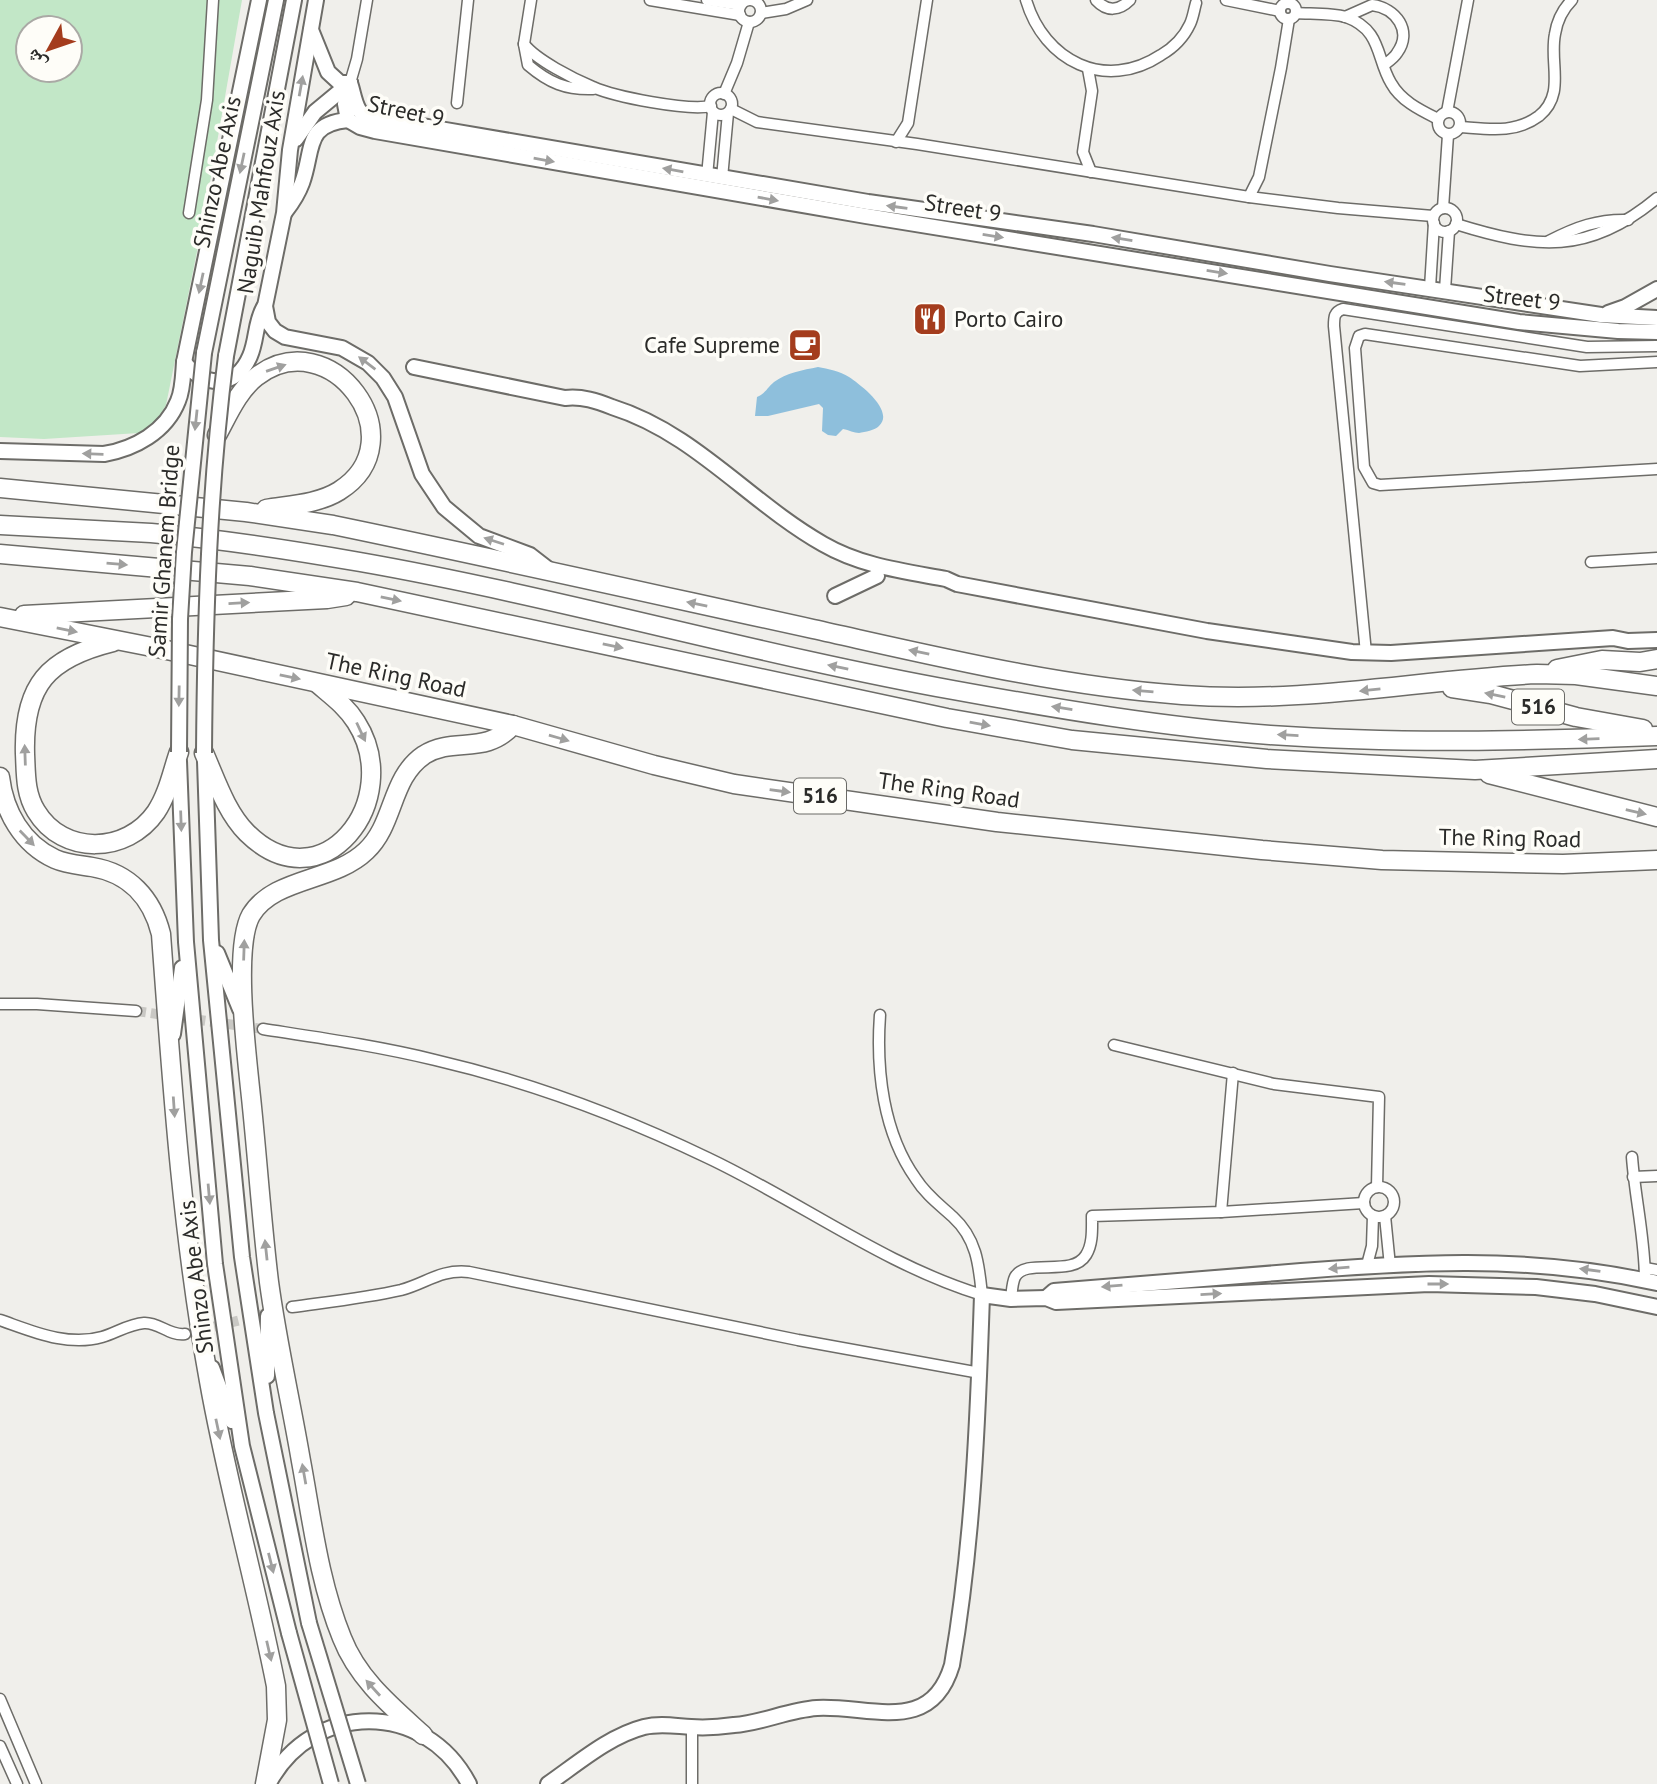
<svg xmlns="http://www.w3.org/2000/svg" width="1657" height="1784" font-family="'PT Sans','Noto Naskh Arabic',sans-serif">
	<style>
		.green { fill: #c2e7c7; fill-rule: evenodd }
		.water { fill: #8ebfdc }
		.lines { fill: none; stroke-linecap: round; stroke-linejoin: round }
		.street-tunnel { stroke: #c9c8c4; stroke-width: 10; stroke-dasharray: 10 5; stroke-linecap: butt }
		.street-casing { stroke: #6d6c68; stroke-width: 13 }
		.secondary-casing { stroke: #6d6c68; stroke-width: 18 }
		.highway-casing { stroke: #6d6c68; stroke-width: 21 }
		.street { stroke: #fff; stroke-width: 10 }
		.secondary { stroke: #fff; stroke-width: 14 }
		.highway { stroke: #fff; stroke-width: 18 }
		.secondary-bridge-casing { stroke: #6d6c68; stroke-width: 18; stroke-linecap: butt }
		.secondary-bridge { stroke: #fff; stroke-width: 14 }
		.oneway { fill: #a0a09f }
		.labels { text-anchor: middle; stroke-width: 7; stroke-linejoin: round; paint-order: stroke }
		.shield { fill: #fefdf8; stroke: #6a6a67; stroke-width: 2 }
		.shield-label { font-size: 21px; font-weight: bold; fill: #2b2b29 }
		.street-label { font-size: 23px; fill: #2b2b29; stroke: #fefdf8 }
		.poi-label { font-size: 23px; fill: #2b2b29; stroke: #fefdf8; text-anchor: start }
	</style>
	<rect width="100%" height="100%" fill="#f0efeb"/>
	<path class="green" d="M0,0H242L203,222L166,405L153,427L139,433L44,439L0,437ZM28,28H70V70H28Z"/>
	<path class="water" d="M818,367C828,369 840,371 849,377C861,385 895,411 879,426C875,430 865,432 859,433C854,433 849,430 843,429L836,436L828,435L822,431L823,408L819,404L768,416H755L757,397C765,394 767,388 774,382C786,373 803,370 818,367Z"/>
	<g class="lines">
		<g class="street-tunnel">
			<path d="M136,1011L263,1029"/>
			<path d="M185,1334L292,1307"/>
		</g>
		<g class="street-casing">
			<g id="street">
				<path d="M531,0L524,44C536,60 574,79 593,87C615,97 688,111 711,106"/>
				<path d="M650,0L740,15"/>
				<path d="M707,0L741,5"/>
				<path d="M1026,0C1044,61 1105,92 1161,55C1173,48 1184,37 1190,24C1193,18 1194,10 1196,3"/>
				<path d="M1096,0C1107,12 1119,11 1130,0"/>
				<path d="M1226,0L1280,11"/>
				<circle cx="750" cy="11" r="11"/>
				<circle cx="1288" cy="11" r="8"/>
				<path d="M761,13L786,9L807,0"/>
				<path d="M1296,13C1311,14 1331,13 1346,17C1382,30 1376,58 1391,83C1401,101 1420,110 1438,119"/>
				<path d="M1345,17L1372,5C1396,8 1413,31 1397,53C1394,58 1388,62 1384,65"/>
				<path d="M524,44L528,65C549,83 566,90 593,89"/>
				<path d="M1088,69L1092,91L1083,152L1091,172"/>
				<path d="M350,83L357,59L367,0"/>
				<circle cx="721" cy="104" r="11"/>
				<path d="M724,94L737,63L749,22"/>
				<path d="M457,103L468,0"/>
				<path d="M731,109L757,122L917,144L1249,197L1338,208L1433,216"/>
				<circle cx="1449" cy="123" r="11"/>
				<path d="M1447,112L1468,0"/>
				<path d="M1460,127C1488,129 1515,134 1539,116C1566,94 1549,63 1555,34C1557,21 1563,9 1572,0"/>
				<path d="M896,142L908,123L927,0"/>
				<path d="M707,176L713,112"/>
				<path d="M722,178L728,113"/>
				<path d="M1249,197L1259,177L1281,68L1289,19"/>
				<path d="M1443,208L1448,135"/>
				<circle cx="1445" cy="220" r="12"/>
				<path d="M189,213L207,100L213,0"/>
				<path d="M1456,224C1536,249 1589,255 1657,198"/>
				<path d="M1549,241C1576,227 1598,219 1628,220"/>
				<path d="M1430,288L1434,223"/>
				<path d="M1445,290L1449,231"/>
				<path d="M1657,362L1580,366L1365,334L1359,336L1355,348L1364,467L1373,483L1380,485L1657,469"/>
				<path d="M1591,562L1657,558"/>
				<path d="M1366,653L1334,326C1334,317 1334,312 1343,309L1587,347L1657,346"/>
				<path d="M0,1004H37L136,1011"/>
				<path d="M263,1029C321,1038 378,1046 435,1060C530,1082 621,1116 708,1158C801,1202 884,1265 982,1295C979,1266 977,1239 953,1217C940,1205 926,1195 916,1179C883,1133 876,1070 880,1015"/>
				<path d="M1114,1045L1274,1084L1379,1097L1377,1187"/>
				<path d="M1632,1157C1635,1198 1645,1239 1645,1280"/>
				<path d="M1633,1177L1657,1176"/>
				<circle cx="1379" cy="1202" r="15"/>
				<path d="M1221,1212L1233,1073"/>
				<path d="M1385,1216L1390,1266"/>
				<path d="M1367,1265L1372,1246L1373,1216"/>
				<path d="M1645,1268L1657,1270"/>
				<path d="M1011,1299C1012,1292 1012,1283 1015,1277C1026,1257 1072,1278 1086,1255C1093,1244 1092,1229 1092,1216L1221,1212L1364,1203"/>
				<path d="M292,1307C328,1302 366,1298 401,1290C427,1283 440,1269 469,1272L798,1340L980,1373"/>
				<path d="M0,1320C32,1331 67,1347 102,1337C116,1333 129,1324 144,1323C159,1322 169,1336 185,1334"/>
				<path d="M0,1699L36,1784"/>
				<path d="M692,1727V1784"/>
				<path d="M0,1746L17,1784"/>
			</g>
		</g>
		<g class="secondary-casing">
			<g id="secondary">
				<path d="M316,0L290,150L284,213L265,306L268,322L275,331L285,337L342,348L368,363L383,378L395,397L422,474L444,507L479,536L530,555L552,572"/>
				<path d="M311,30L328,72L340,83H350"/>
				<path d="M350,83L345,104L348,120L360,127L375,131L866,216L1519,322L1618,331L1657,332"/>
				<path d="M350,83C353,91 354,102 359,110C368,125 411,125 428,127L868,202L1093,234L1330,274L1601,315L1657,318"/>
				<path d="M296,139L315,112L350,83"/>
				<path d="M285,212C292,203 298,194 302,183C314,150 304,124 348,120"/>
				<path d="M1608,313L1625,307L1657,289"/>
				<path d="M204,353L276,0"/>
				<path d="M226,356L294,0"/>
				<path d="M184,362C204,388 236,389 250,356C257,340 255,322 264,307"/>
				<path d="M414,367L565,398C582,396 597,401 612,407C695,433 749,502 823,544C861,566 903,571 946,579L957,584L1207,631L1352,652L1391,653L1613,638L1628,641L1657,640"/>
				<path d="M0,451L104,454C134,449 166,432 178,401C183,390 183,375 184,362L259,0"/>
				<path d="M835,596L877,576"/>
				<path d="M179,761L186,942L215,1264L242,1446L289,1633"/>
				<path d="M205,761L211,940L242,1257L266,1413L309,1623"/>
				<path d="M217,953L240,1009"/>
				<path d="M173,1034L182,968"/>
				<path d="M1046,1298L1054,1291C1128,1285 1202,1279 1277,1273C1406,1262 1529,1254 1657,1283"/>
				<path d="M212,1368L232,1421"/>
				<path d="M267,1376L268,1316"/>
				<path d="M269,1783C313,1701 425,1700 469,1784"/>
				<path d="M548,1784C577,1764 609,1736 644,1727C660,1723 675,1726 691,1727C705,1728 720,1727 734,1725C762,1723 788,1710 817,1708C870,1705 931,1736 952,1665C973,1543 978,1418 982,1295L1011,1299L1046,1298L1056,1302L1429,1284L1536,1287L1595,1294L1657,1307"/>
			</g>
		</g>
		<g class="highway-casing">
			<g id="highway">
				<path d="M217,435C228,415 238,391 256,377C330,319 420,440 339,491C318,504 290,505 266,509"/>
				<path d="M0,488L246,512L333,525C493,558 653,594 813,629C935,656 1057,686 1182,695C1304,704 1417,680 1537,674L1576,675L1657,686"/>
				<path d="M0,525C50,528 101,530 151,533C221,539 291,550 360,562C559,597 754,654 953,690C1057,709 1164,727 1270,735C1399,744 1528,741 1657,736"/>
				<path d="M0,554L250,576L357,592L947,718L1072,740L1267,759L1475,770L1657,759"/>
				<path d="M24,615L327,599L346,596"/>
				<path d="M0,617L162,649L513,725L654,765L734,784L997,822L1262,850L1382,860L1563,864L1657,860"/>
				<path d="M113,642C48,658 23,685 25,754C26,774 25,793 36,811C63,856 127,854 156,812C168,794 172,772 179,752"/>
				<path d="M1557,669L1602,660L1640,662L1657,659"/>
				<path d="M1452,688L1491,694L1576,717L1643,729"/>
				<path d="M204,753C216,780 226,812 247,833C322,907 406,800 356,722C346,706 332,696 318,684"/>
				<path d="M1489,774L1657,817"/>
				<path d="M0,777C4,811 22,844 55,859C66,864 80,865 92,867C129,873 152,898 161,934C172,1084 182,1233 209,1381C227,1483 256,1584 276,1686L277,1720L265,1784"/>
				<path d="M423,1735C391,1706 358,1679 342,1638C319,1582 312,1520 301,1461C291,1402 277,1342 269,1282C262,1224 258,1166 252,1107C248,1065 232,949 251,915C274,877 334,882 366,851C395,824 390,778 424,755C454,736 485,756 513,725"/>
			</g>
		</g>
		<use href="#street" class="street"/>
		<use href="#secondary" class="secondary"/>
		<use href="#highway" class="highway"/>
		<g class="secondary-bridge-casing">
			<g id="secondary-bridge">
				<path d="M179,752L180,619L184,552L204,353"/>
				<path d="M204,753C205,620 209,488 226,356"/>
				<path d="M309,1623L358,1784"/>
				<path d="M289,1633L331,1784"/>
			</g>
		</g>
		<use href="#secondary-bridge" class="secondary-bridge"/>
	</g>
	<defs><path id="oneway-solid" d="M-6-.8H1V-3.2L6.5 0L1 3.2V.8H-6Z" transform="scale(1.75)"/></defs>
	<g class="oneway">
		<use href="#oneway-solid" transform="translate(301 86) rotate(-80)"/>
		<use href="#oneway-solid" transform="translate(544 160) rotate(10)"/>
		<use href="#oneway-solid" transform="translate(242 163) rotate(102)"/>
		<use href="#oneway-solid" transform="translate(673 170) rotate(-170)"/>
		<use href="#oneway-solid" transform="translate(768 199) rotate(10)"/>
		<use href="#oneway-solid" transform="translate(897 207) rotate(-172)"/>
		<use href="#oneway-solid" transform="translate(993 236) rotate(9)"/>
		<use href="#oneway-solid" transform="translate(1122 239) rotate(-171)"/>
		<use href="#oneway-solid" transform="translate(1217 272) rotate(9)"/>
		<use href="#oneway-solid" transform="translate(201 283) rotate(102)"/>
		<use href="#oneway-solid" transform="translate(1395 283) rotate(-172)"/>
		<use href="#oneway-solid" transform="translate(367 363) rotate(-143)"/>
		<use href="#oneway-solid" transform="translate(276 368) rotate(-19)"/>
		<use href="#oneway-solid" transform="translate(196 420) rotate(96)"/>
		<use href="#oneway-solid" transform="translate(93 454) rotate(-178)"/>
		<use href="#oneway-solid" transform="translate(494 541) rotate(-162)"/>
		<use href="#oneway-solid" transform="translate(117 564) rotate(5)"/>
		<use href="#oneway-solid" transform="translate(391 599) rotate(12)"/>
		<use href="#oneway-solid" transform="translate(239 603) rotate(-3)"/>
		<use href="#oneway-solid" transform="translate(697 604) rotate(-168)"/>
		<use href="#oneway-solid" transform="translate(67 630) rotate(11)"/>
		<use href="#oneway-solid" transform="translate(613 646) rotate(12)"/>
		<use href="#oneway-solid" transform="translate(919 652) rotate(-168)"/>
		<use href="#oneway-solid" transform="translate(838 667) rotate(-168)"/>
		<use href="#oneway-solid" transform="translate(290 677) rotate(12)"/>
		<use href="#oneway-solid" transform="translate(1370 690) rotate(174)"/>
		<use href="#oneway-solid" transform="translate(1143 691) rotate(-175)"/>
		<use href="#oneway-solid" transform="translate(1495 695) rotate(-168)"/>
		<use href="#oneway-solid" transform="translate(179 696) rotate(91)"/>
		<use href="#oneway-solid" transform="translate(1062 708) rotate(-171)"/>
		<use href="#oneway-solid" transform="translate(980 724) rotate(10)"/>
		<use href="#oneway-solid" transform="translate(361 732) rotate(65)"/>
		<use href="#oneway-solid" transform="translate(1288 735) rotate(-177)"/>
		<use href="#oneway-solid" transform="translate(559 738) rotate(16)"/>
		<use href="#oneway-solid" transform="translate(1589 739) rotate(178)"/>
		<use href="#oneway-solid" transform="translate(25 755) rotate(-92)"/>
		<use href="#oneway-solid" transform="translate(780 791) rotate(8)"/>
		<use href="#oneway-solid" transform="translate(1636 812) rotate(13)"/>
		<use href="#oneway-solid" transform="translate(181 821) rotate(88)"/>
		<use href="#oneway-solid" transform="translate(27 838) rotate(46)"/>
		<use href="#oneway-solid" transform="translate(244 950) rotate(-88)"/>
		<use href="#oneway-solid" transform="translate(174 1107) rotate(86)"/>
		<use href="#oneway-solid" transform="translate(209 1194) rotate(85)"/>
		<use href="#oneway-solid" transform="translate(266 1250) rotate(-96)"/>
		<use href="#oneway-solid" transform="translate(1339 1268) rotate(175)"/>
		<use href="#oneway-solid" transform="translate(1590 1270) rotate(-172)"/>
		<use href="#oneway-solid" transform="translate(1438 1284)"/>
		<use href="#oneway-solid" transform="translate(1112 1286) rotate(175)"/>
		<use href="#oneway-solid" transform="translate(1211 1294) rotate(-3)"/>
		<use href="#oneway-solid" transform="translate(218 1429) rotate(78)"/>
		<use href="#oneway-solid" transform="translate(304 1474) rotate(-100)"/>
		<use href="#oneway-solid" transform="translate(271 1563) rotate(76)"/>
		<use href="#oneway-solid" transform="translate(269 1651) rotate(77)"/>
		<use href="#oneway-solid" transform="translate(373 1688) rotate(-132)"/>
	</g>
	<defs>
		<g id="restaurant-square" transform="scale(1.75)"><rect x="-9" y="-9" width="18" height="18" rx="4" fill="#a43c1d" stroke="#fefdf8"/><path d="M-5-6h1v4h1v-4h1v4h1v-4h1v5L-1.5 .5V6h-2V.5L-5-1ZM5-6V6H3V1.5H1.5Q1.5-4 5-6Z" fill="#fff"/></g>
		<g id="cafe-square" transform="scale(1.75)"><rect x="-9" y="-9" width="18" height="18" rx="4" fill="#a43c1d" stroke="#fefdf8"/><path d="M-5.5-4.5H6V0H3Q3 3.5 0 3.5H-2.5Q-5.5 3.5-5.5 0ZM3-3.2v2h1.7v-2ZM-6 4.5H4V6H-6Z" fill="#fff"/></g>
	</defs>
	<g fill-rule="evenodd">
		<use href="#restaurant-square" x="930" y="319"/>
		<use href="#cafe-square" x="805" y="345"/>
	</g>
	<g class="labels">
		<g class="shield">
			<rect x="1512" y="689.5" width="52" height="35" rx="5"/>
			<rect x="794" y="778.5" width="52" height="35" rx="5"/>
		</g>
		<g class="shield-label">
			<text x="1538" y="714">516</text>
			<text x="820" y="803">516</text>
		</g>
		<g class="street-label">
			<text transform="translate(406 111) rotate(12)" y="8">Street 9</text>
			<text transform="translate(217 172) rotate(-78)" y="8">Shinzo Abe Axis</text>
			<text transform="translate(261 192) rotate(-81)" y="8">Naguib Mahfouz Axis</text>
			<text transform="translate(963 208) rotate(9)" y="8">Street 9</text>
			<text transform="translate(1522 298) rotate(7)" y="8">Street 9</text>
			<text transform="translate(164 551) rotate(-86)" y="8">Samir Ghanem Bridge</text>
			<text transform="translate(396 675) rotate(12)" y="8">The Ring Road</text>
			<text transform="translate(949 790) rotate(8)" y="8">The Ring Road</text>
			<text transform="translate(1510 838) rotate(1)" y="8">The Ring Road</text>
			<text transform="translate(196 1277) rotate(-97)" y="8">Shinzo Abe Axis</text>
		</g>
		<g class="poi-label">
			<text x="954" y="327">Porto Cairo</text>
			<text x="780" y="353" text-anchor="end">Cafe Supreme</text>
		</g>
	</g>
	<g transform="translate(49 49) rotate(230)"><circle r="33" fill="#fefdf8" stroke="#aaa9a5" stroke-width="2"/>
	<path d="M0-5L12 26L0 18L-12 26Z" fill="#a43c1d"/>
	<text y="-10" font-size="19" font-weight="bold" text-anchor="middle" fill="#2b2b29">ش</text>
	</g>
</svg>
